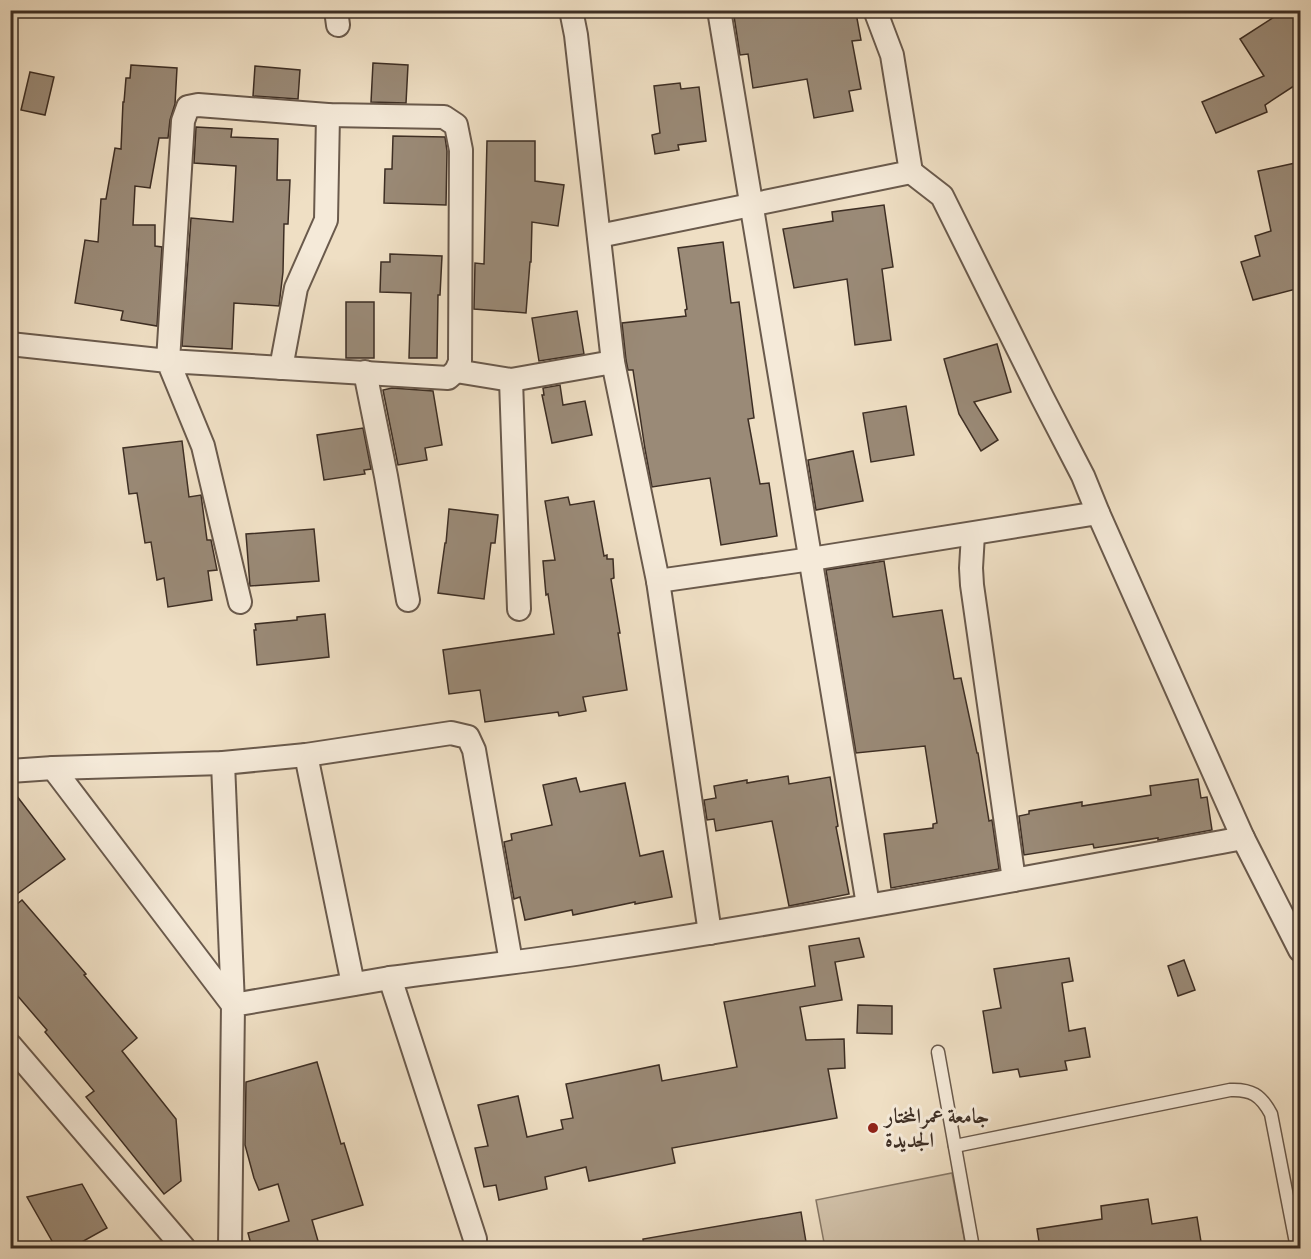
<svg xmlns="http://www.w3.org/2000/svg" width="1311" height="1259" font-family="'Gentium Book Plus',Amiri,serif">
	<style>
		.green { fill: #d1c1a9; stroke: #877866; stroke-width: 1.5 }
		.building { fill: #9a8a77; stroke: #3d2e24; stroke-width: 1.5 }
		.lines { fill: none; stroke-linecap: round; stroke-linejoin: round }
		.service-casing { stroke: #6a5a4c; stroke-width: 15 }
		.minor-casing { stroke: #6a5a4c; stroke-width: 26 }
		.service { stroke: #f5ead9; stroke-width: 12 }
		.minor { stroke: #f5ead9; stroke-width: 22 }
		.poi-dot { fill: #8f2418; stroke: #f5ead9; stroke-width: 2 }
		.labels { text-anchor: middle; stroke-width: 6; stroke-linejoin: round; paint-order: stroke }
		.poi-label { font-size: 21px; font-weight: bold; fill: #3d2e24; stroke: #f5ead9; text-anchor: start }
	</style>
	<rect width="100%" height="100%" fill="#efdfc4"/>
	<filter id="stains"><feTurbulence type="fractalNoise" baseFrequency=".00333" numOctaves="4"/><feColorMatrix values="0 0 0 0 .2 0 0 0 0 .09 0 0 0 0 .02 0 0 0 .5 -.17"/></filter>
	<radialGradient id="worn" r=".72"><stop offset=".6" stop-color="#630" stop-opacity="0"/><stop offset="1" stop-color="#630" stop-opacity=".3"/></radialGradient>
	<path class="green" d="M952,1173L966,1248H825L816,1200Z"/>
	<g class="building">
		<path d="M736,10H847L848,15L856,13L861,40L852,41L861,89L849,91L853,111L814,118L807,79L753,88L748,54L740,55L734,16L737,15Z"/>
		<path d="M1285,10H1300V82L1265,105L1267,112L1216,133L1202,102L1264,76L1240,39Z"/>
		<path d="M373,63L408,65L406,103L371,102Z"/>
		<path d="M131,65L177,68L175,104L170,120L168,138H159L150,188L135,186L133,225H155V246L162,247L157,326L121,320L123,311L75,303L85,240L98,242L101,199H106L115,148L121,149L123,102H124L126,78H130Z"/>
		<path d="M255,66L300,70L298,99L253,96Z"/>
		<path d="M30,72L54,77L45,115L21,110Z"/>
		<path d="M680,83L681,89L699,87L706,141L678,145L679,150L655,154L652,135L660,133L654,86Z"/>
		<path d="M196,127L232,129L231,137L278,139L277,180H290L288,224H284L283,272L279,306L234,303L232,349L182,346L191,218L233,222L236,166L194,163Z"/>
		<path d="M393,136L445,137L447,151L446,205L384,203L385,169H392Z"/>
		<path d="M487,141H535V181L564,185L558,226L532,222L531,262H530L526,313L474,309L475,263L484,264Z"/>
		<path d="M1300,162V288L1253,300L1241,262L1260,256L1255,236L1271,231L1258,171Z"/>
		<path d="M884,205L893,267L882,269L891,340L855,345L847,279L794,288L783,229L833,221L832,212Z"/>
		<path d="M723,242L731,303L739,302L754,418L748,419L760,484L769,483L777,536L721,545L710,478L652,487L645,449L633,370H628L626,360L622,323L686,316L685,310L687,309L678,248Z"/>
		<path d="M390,254L442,256L440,295H438L437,358H409L411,293L380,292L381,262H390Z"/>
		<rect x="346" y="302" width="28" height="56"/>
		<path d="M577,311L584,354L539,361L532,318Z"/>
		<path d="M997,344L1011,392L974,402L998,440L981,451L959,414L944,359Z"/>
		<path d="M560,385L563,405L585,401L592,435L552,443L542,395H544L543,388Z"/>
		<path d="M392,388L433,391L442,445L425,448L427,460L398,465L383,390Z"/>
		<path d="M906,406L914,455L871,462L863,413Z"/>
		<path d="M363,428L371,469L364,470L365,474L324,480L317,435Z"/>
		<path d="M182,441L189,497L201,495L207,540H211L217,570L208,571L212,600L168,607L164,578L157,580L151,542L145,543L137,493L129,494L123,448Z"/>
		<path d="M853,451L863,501L816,510L808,460Z"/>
		<path d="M568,497L570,505L594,501L604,556L607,555V559H613L614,578L611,579L620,633H618L627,690L583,697L586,711L559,716L558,712L485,722L480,690L449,694L443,650L554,634L548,594L546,595L543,561L555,560L545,501Z"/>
		<path d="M449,509L498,515L495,543H491L484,599L438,593L445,543H446Z"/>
		<path d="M314,529L319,581L250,586L246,534Z"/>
		<path d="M884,561L893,617L942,610L954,679L961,678L977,753H978L989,821L992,820L999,869L891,888L884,834L933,828V824L937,823L925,746L856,753L826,570Z"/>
		<path d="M325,614L329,657L257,665L254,630H256L255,624L297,620V617Z"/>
		<path d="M788,776L789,784L830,777L838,826L836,827L849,894L789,906L772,821L716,831L714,819L707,820L704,800L716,798L714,786L747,780V783Z"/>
		<path d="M576,778L580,792L625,783L640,856L663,851L672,897L635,904V902L573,915L572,910L525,920L520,897L514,899L504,842L512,840L511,834L552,825L543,785Z"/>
		<path d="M1198,779L1201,798L1207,797L1212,830L1158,840V838L1094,848L1093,844L1024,855L1019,816L1029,814V811L1082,802V806L1151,795L1150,786Z"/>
		<path d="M10,787L65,859L17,894L10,885Z"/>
		<path d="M22,900L86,974L84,975L137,1038L122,1051L176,1119L181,1181L164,1194L86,1097L94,1091L45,1032L47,1030L10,987V910Z"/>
		<path d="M859,938L864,957L835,962L842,1000L800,1007L806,1040L844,1039L845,1068L828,1069L837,1118L672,1148L675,1163L589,1181L586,1167L545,1177L547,1189L499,1200L496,1185L484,1187L475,1148L488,1146L478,1105L518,1096L527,1137L563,1129L561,1120L573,1118L566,1084L659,1065L662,1081L737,1067L724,1002L815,986L809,946Z"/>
		<path d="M1069,958L1073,981L1062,983L1069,1031L1085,1028L1090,1057L1065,1061L1067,1070L1020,1077L1018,1069L993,1073L983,1011L1001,1008L994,969Z"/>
		<path d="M1184,960L1195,990L1178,996L1168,966Z"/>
		<path d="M858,1005L892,1006V1034L857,1033Z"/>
		<path d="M317,1062L341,1144L344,1143L363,1205L312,1220L320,1248H252L248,1233L289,1221L278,1184L259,1190L254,1178L245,1145L246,1082Z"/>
		<path d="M82,1184L107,1228L71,1248H56L27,1197Z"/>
		<path d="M1148,1199L1152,1224L1197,1217L1202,1248H1040L1037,1229L1102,1219L1101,1206Z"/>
		<path d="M801,1212L807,1248H644L643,1239Z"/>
	</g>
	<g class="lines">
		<g class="service-casing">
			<g id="service">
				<path d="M938,1052L973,1248"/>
				<path d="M955,1146L1230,1090C1251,1089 1261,1095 1271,1114L1297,1248"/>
			</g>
		</g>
		<g class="minor-casing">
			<g id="minor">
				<path d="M336,10L338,25"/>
				<path d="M571,10L576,35L613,362"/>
				<path d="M719,10L868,905"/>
				<path d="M911,172L942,196L1042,397L1083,476L1098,513"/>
				<path d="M599,236L911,172L892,55L875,10"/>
				<path d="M10,344L168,361L448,378L456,371L460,362L461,150L456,125L444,117L328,115L198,105L188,107L183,121L168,361L203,446L240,602"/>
				<path d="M281,368L296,288L326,220L328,115"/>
				<path d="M456,371L511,380L613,362L658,581"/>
				<path d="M365,372L386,476L408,600"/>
				<path d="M511,380L519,609"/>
				<path d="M973,534L971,568L972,585L1014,880"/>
				<path d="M306,755L353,984"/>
				<path d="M223,763L233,1005"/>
				<path d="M53,768L233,1005"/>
				<path d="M10,771L53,768L223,763L306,755L451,733L468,737L474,750L511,962"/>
				<path d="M710,933L658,581L811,559L1098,513L1243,838L1300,950"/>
				<path d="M10,1045L184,1248"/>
				<path d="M230,1248L233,1005L390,978"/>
				<path d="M475,1248V1239L390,978C456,969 522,962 588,952C807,919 1025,878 1243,838"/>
			</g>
		</g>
		<use href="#service" class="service"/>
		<use href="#minor" class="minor"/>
	</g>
	<circle class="poi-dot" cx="873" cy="1128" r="6"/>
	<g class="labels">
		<g class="poi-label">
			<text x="885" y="1123">جامعة عمرالمختار<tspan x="885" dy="24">الجديدة</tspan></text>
		</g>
	</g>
	<rect width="1311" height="1259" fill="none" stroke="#efdfc4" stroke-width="36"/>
	<rect x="12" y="12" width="1287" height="1235" fill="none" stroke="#3d2e24" stroke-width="3"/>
	<rect x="18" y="18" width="1275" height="1223" fill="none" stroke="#3d2e24" stroke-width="1.5"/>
	<rect width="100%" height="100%" filter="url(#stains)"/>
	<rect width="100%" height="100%" fill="url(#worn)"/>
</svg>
